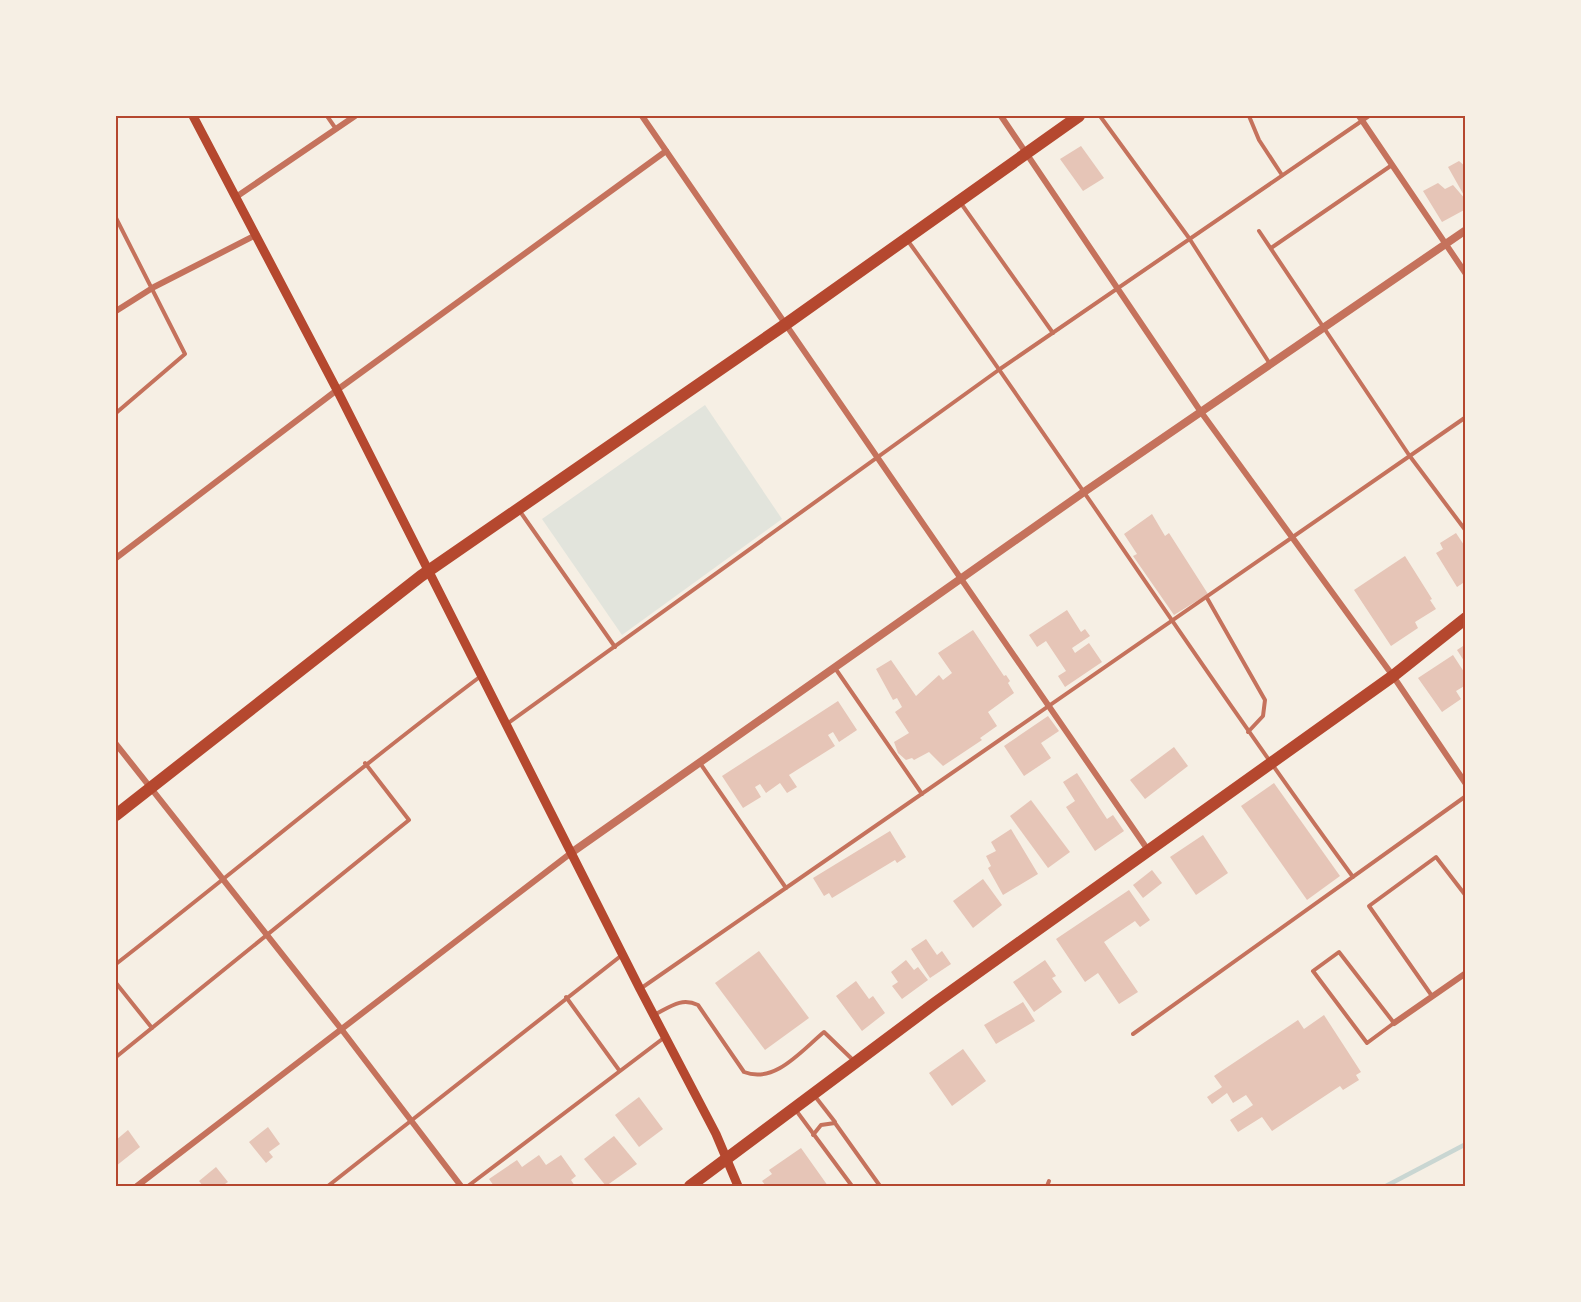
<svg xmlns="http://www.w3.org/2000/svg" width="1581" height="1302" font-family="'Exo 2',sans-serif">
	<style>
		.green { fill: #e2e4dc }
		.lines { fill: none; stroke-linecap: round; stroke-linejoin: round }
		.stream { stroke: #c9d6d2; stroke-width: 4.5 }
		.building { fill: #e6c5b7 }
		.service { stroke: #c5725c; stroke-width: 4 }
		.minor { stroke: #c5725c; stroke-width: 6 }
		.tertiary { stroke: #c5725c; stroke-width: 8 }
		.secondary { stroke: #b5482f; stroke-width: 9 }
		.trunk { stroke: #b5482f; stroke-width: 12 }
		.neatline { fill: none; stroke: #b5482f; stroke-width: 2 }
	</style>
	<rect width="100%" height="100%" fill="#f6efe4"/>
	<path class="green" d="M705,405L782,519L622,635L542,519Z"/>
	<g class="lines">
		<path class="stream" d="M1386,1186L1466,1144"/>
	</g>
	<g class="building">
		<path d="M1081,146L1104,178L1083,191L1060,159Z"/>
		<path d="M1459,161L1466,167V199L1448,167Z"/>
		<path d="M1438,183L1445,189L1453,185L1466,200V209L1442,222L1423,191Z"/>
		<path d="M1152,514L1165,536L1169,533L1208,594L1174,615L1133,556L1137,554L1124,534Z"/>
		<path d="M1456,533L1466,548V581L1457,587L1436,553L1443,549L1440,543Z"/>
		<path d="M1405,556L1432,599L1430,600L1436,609L1415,622L1418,628L1391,646L1354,590Z"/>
		<path d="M1067,610L1081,632L1085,629L1090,636L1072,648L1075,653L1089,643L1102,662L1065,687L1058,676L1066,671L1046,641L1037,647L1029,635Z"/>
		<path d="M973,630L1004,676L1006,675L1010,681L1008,683L1014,693L988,712L997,726L980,738L982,740L943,766L929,752L914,760L912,758L906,760L898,753L894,742L909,733L895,712L902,707L897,698L893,700L876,669L891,660L916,696L939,675L943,680L952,673L938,653Z"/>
		<path d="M1466,644V664L1457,650Z"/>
		<path d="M1453,655L1466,675V685L1456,691L1461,699L1442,712L1418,678Z"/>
		<path d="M838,701L857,730L839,742L833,732L828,735L835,746L789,775L797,787L787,793L780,783L766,793L760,784L755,787L761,797L743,808L722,776Z"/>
		<path d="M1048,716L1059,731L1041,743L1051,758L1024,776L1004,746Z"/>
		<path d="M1174,747L1188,766L1145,799L1130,780Z"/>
		<path d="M1077,773L1107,819L1113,815L1124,831L1095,851L1066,807L1075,801L1063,782Z"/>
		<path d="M1274,783L1340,876L1307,900L1241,806Z"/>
		<path d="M1031,800L1070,852L1048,868L1010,816Z"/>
		<path d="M1011,829L1038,874L1003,895L988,868L991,866L986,856L996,851L991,842Z"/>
		<path d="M890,831L906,857L897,863L895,860L832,898L829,893L824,896L813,878Z"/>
		<path d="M1203,835L1228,873L1196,895L1170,857Z"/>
		<path d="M1152,870L1162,883L1143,898L1133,885Z"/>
		<path d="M983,879L1002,905L973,928L953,901Z"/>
		<path d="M1129,890L1150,920L1140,927L1135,921L1104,942L1138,992L1119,1004L1098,973L1085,982L1056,939Z"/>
		<path d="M926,939L937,955L942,951L951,964L930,978L911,949Z"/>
		<path d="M759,951L809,1018L765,1050L715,983Z"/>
		<path d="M906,960L914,970L918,967L928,980L902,999L892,986L898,982L891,972Z"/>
		<path d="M1045,960L1056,976L1052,978L1062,992L1034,1012L1013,982Z"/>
		<path d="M856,981L869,999L873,996L885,1013L862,1031L836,996Z"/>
		<path d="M1023,1002L1035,1021L996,1044L984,1025Z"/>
		<path d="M1324,1015L1361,1072L1356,1075L1359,1080L1343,1090L1340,1086L1272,1131L1262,1117L1238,1132L1230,1120L1253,1105L1246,1095L1233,1103L1227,1093L1212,1104L1207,1097L1222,1087L1214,1076L1298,1020L1304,1029Z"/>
		<path d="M963,1049L986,1081L952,1106L929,1073Z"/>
		<path d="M639,1097L663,1129L639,1147L615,1115Z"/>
		<path d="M268,1127L280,1144L269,1152L273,1157L266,1163L249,1142Z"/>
		<path d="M128,1130L140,1147L116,1166V1140Z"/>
		<path d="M614,1136L637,1164L606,1186L584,1159Z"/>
		<path d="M801,1148L828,1186H766L762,1181L772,1174L769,1170Z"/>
		<path d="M539,1155L546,1165L561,1155L576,1176L571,1180L575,1186H520L518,1184L494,1186L489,1179L517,1160L522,1167Z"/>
		<path d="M216,1167L228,1182L222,1186H203L199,1181Z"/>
	</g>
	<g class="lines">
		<g class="service">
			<path d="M327,116L336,129"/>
			<path d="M1100,116L1189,238L1270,364"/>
			<path d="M1249,116L1259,140L1282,175"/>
			<path d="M960,202L1053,333"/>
			<path d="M116,218L185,354L116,413"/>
			<path d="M1259,231L1409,455L1466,531"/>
			<path d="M908,241C1060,451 1200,668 1353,877"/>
			<path d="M1271,248L1392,165"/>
			<path d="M519,510L615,647"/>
			<path d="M1207,598L1265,700L1263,716L1248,732"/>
			<path d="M835,668L922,794"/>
			<path d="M507,724L1000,369L1369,116"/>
			<path d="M700,763L786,888"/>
			<path d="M1339,952L1394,1023L1367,1043L1313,971Z"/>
			<path d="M116,964C238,869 357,769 481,676"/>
			<path d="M116,983L152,1028"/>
			<path d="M640,989L1466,417"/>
			<path d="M1432,996L1369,906L1436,857L1466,896"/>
			<path d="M566,997L619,1070"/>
			<path d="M654,1015C670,1007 681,997 698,1005L744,1072C775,1084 801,1051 824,1032L853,1060"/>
			<path d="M1133,1034L1466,796"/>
			<path d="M116,1057L409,820L365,763"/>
			<path d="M814,1095L835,1122"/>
			<path d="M795,1109L852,1186"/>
			<path d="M813,1135L821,1125L835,1123L880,1186"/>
			<path d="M328,1186L622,955"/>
			<path d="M468,1186L665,1037"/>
			<path d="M1047,1186L1049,1181"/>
		</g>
		<g class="minor">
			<path d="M642,116L1148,850"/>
			<path d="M1001,116L1201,412L1393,676L1466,784"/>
			<path d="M1359,116L1466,274"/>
			<path d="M236,197L355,116"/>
			<path d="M116,311L154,287L256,235"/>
			<path d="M116,558L337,390L666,151"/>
			<path d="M116,744L342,1030L461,1186"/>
			<path d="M1394,1023L1466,973"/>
			<path d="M137,1186L571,853"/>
		</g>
		<path class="tertiary" d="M571,853L1084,492L1466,230"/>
		<path class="secondary" d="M193,116L337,390L640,989L716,1134L738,1186"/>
		<g class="trunk">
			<path d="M116,815L421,576L786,324L1079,116"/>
			<path d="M690,1186L935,1003L1393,676L1466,618"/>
		</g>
	</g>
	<rect width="1581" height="1302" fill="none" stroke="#f6efe4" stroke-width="234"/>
	<rect x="117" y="117" width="1347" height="1068" class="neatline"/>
</svg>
